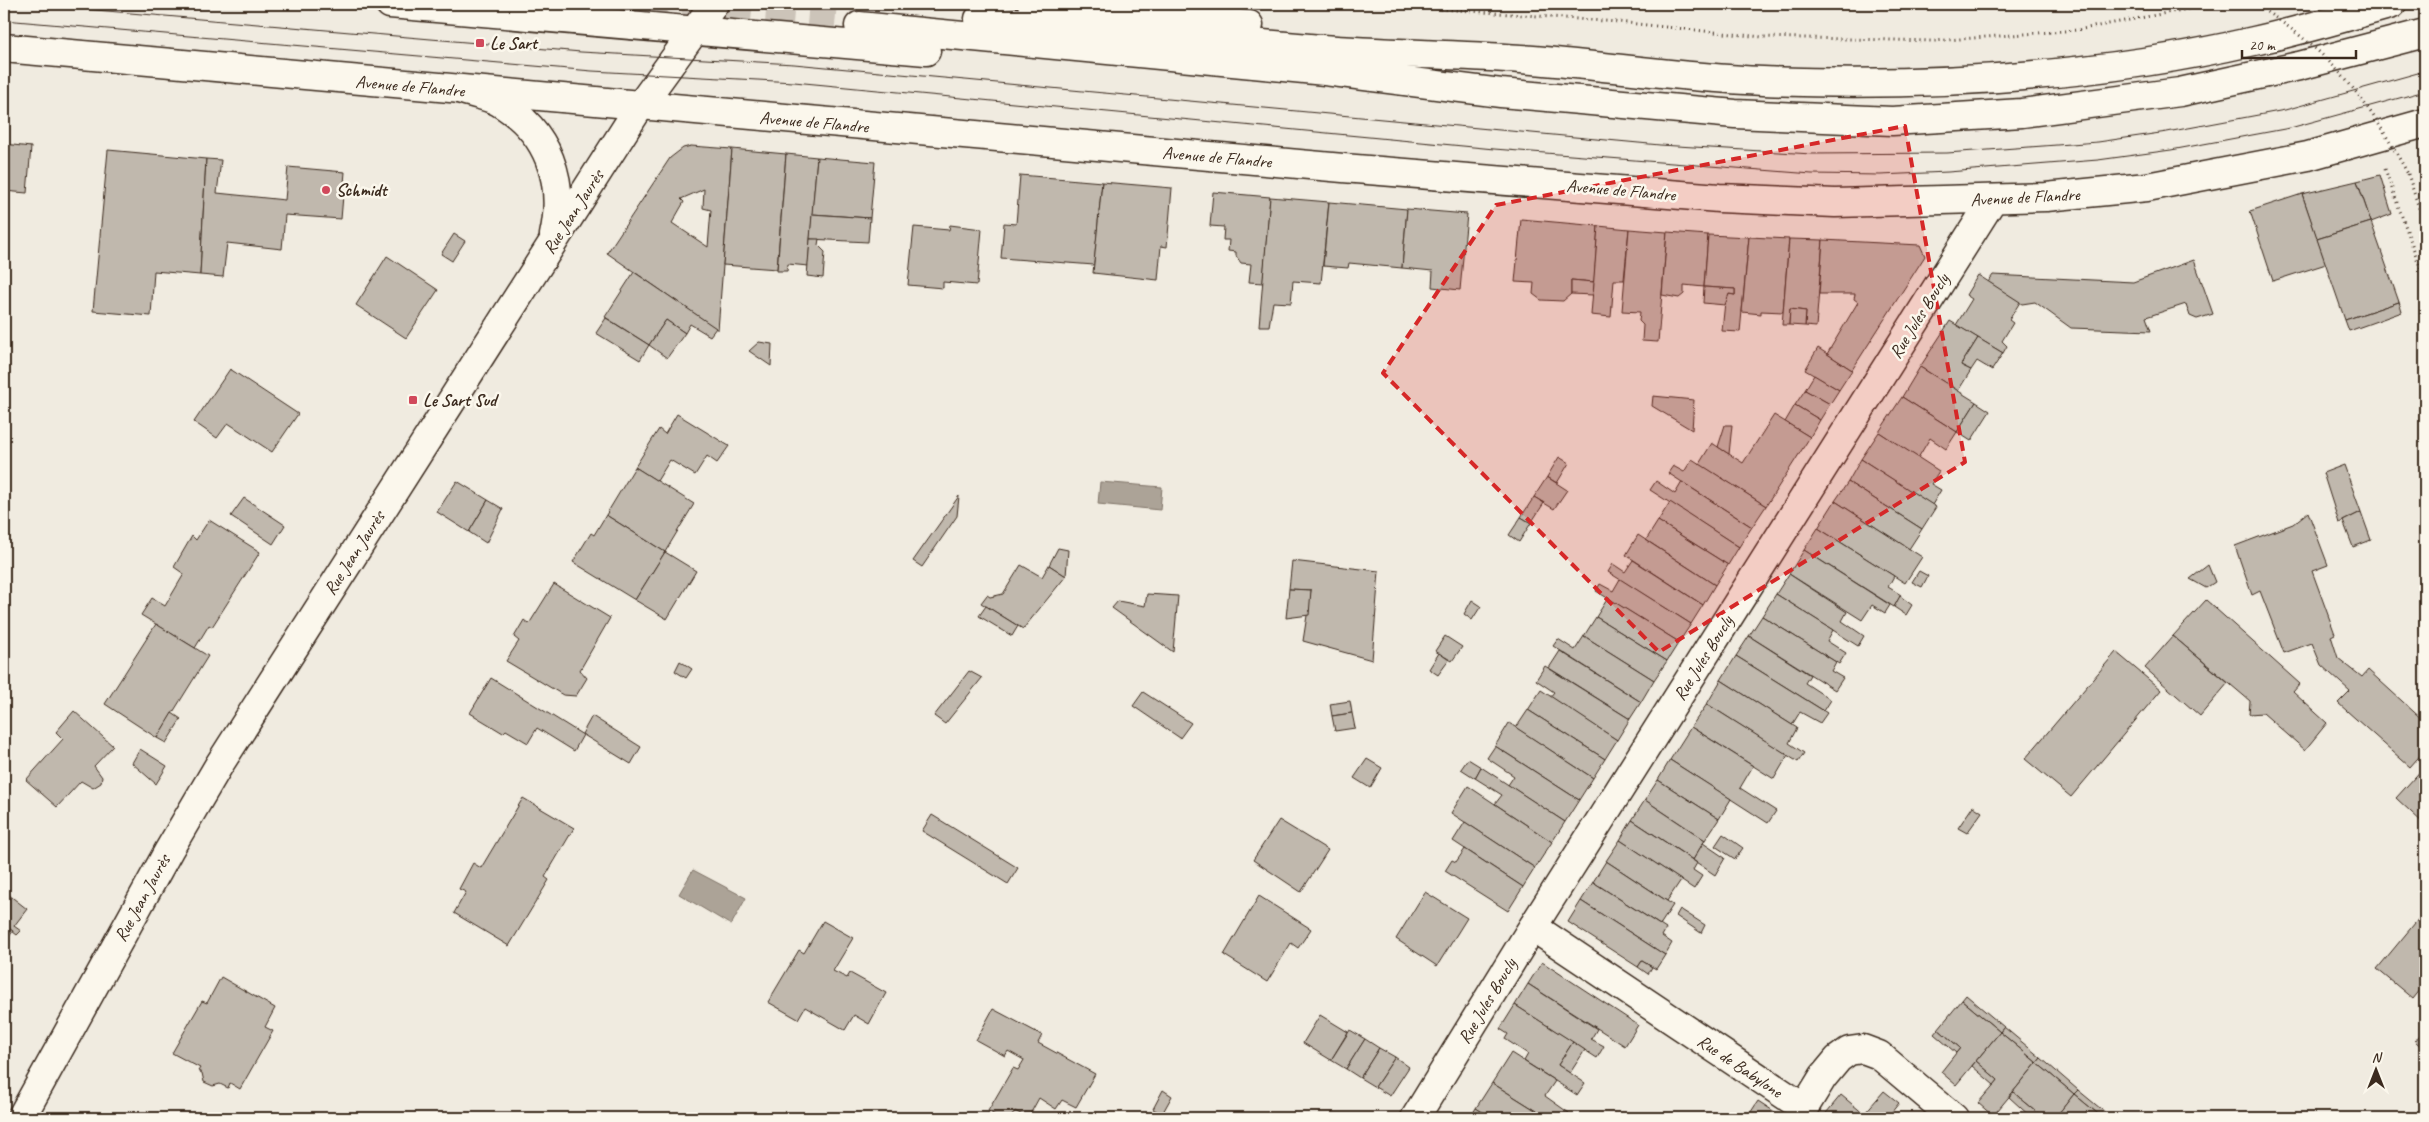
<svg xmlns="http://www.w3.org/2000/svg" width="2429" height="1122" font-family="Caveat,sans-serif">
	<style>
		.water { fill: #aca397; stroke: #7f7367 }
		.building { fill: #c0b8ad; stroke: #3b2a1e; fill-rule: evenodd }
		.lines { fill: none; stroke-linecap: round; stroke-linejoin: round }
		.primary-tunnel { stroke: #ccc4b9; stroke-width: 28; stroke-dasharray: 28 14; stroke-linecap: butt }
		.minor-casing { stroke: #3b2a1e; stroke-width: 31 }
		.tertiary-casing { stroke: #3b2a1e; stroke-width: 31 }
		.primary-casing { stroke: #3b2a1e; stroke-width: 31 }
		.path { stroke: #3b2a1e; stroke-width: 3; stroke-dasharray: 1 4; stroke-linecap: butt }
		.minor { stroke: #fbf7ec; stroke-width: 28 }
		.tertiary { stroke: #fbf7ec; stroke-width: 28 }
		.primary { stroke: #fbf7ec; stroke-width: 28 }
		.tram { stroke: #3b2a1e; stroke-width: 1 }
		.path-bridge { stroke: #3b2a1e; stroke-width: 3; stroke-dasharray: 1 4; stroke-linecap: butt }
		.marked { fill: #d62828; fill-opacity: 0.2; stroke: #d62828; stroke-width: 4; stroke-dasharray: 10 6; stroke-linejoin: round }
		.poi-dot { fill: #d1495b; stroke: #fbf7ec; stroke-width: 2 }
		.labels { text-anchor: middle; stroke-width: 5; stroke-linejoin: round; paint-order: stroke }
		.poi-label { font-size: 18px; font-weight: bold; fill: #3b2a1e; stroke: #fbf7ec; text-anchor: start }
		.street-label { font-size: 18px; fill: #3b2a1e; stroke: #fbf7ec }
	</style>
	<rect width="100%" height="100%" fill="#f0ebe0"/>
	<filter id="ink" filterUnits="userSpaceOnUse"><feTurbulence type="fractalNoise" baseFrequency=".02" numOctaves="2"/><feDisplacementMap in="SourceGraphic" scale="10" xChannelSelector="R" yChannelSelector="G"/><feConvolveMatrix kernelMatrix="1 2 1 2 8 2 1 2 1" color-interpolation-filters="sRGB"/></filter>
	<g filter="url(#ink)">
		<g class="water">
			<path d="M1100,482L1162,487L1160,510L1098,504Z"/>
			<path d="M693,870L746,898L731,925L679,894Z"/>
		</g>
		<g class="building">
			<path d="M4,144L31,147L27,193L4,191Z"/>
			<path d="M691,146L732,149L718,330L607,253L670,158L683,148ZM704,189L703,208L711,210L708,247L672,223L684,202L681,199Z"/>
			<path d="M732,149L786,154L777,269L723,265Z"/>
			<path d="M108,150L206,159L200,275L154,271L151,316L93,311Z"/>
			<path d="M786,154L817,157L808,266L788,264L787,271H777Z"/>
			<path d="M817,157L875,162L870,218L812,214Z"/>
			<path d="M206,159L221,160L217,193L285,200L288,167L345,172L341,219L285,215L282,249L227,243L223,277L200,275Z"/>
			<path d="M1020,175L1102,182L1094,265L1001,258L1004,223L1016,224Z"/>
			<path d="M2380,175L2392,214L2371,222L2357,181Z"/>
			<path d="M2357,181L2371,222L2317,239L2302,194Z"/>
			<path d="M1102,182L1172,188L1167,247L1161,246L1158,280L1093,273Z"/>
			<path d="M1213,192L1270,197L1263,283L1249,282L1251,264L1241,263L1236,256V252L1228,251L1229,240H1223L1224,227L1210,226Z"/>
			<path d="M2302,194L2326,264L2273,281L2250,211Z"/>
			<path d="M1270,197L1329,202L1321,283L1293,281L1291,303L1273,302L1269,326H1259Z"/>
			<path d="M1329,202L1407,209L1402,268L1349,263L1348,268L1323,266Z"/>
			<path d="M1407,209L1467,214L1460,290L1432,287L1433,271L1402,268Z"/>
			<path d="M812,214L870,218L868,242L810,239Z"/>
			<path d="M1521,219L1598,226L1594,282L1571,280V294L1563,301L1541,300L1533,294L1534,283L1515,282Z"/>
			<path d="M2371,222L2399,302L2345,320L2317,239Z"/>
			<path d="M950,225L982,229L977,285L943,282V288L908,285L914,227L949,230Z"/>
			<path d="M1598,226L1629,229L1624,280H1614L1611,317L1591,315Z"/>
			<path d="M1629,229L1667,232L1658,342L1642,341L1643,325L1639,321L1640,312L1622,311Z"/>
			<path d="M1667,232L1708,235L1704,287L1684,285V294L1679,298L1662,295Z"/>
			<path d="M454,234L465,241L452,261L441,254Z"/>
			<path d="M1708,235L1749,237L1740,332L1722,331L1725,302L1729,294L1735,295V289L1704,287Z"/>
			<path d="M1749,237L1789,239L1783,312L1761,311V314L1742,312Z"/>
			<path d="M810,239H819L818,245L825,252L823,278L807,276Z"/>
			<path d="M1789,239L1823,240L1816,327L1805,326L1806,311L1790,309L1789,325H1782Z"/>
			<path d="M1823,240L1920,245L1925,256L1852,370L1827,354L1858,302L1854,299L1855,294H1819Z"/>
			<path d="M387,256L438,290L406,338L356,305Z"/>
			<path d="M2194,260L2213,314L2197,319L2190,316L2186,304L2146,317L2151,331L2071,328L2035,302L2022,304L1988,282L1993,275L2133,282Z"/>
			<path d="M634,272L716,328L710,336L690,324L685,333L666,320L649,345L605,317Z"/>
			<path d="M1978,275L2020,302L2009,320L2013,323L2002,341L2007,346L2003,353L1956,325L1972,299L1966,295Z"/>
			<path d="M1571,280L1594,282L1593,295L1571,294Z"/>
			<path d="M1704,287L1735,289V295L1729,294L1725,305L1703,303Z"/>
			<path d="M2399,302L2402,312L2349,331L2345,320Z"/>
			<path d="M1790,309L1806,311L1805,326L1789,325Z"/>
			<path d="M606,318L649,345L640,360L596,333Z"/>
			<path d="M666,320L685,333L667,358L649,345Z"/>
			<path d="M1950,321L1978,338L1961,365L1971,370L1958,391L1920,367Z"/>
			<path d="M1978,338L2003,353L1992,370L1977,361L1971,370L1961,365Z"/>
			<path d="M759,342L772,344L771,366L749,351Z"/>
			<path d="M1818,348L1852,370L1839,390L1805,370Z"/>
			<path d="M1920,367L1976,402L1957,432L1902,397Z"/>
			<path d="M230,369L298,414L272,452L228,423L217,438L194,422Z"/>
			<path d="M1814,375L1839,390L1830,404L1805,390Z"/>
			<path d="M1805,390L1830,404L1820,420L1795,405Z"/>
			<path d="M1653,396L1694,400L1692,430L1652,406Z"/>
			<path d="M1902,397L1957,432L1946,449L1930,438L1918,458L1879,432Z"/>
			<path d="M1976,402L1990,411L1971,441L1957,432Z"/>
			<path d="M1795,405L1820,420L1810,437L1785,422Z"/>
			<path d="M677,414L729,446L717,463L707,456L695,475L670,460L657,481L635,467L659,429L665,434Z"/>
			<path d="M1774,415L1810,437L1766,506L1699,464L1712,443L1743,463Z"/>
			<path d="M1725,425H1732L1729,454L1718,447Z"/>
			<path d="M1879,432L1939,471L1931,484L1941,490L1932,505L1861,459Z"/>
			<path d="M1559,457L1569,463L1557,483L1547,477Z"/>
			<path d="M1692,459L1766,506L1752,527L1668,473L1673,466L1684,472Z"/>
			<path d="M1861,459L1936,507L1922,529L1848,482Z"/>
			<path d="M2344,465L2361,512L2339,523L2323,473Z"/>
			<path d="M635,467L694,504L665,552L606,515Z"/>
			<path d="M1547,477L1567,490L1554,509L1534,497Z"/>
			<path d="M457,481L488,500L469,532L437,512Z"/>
			<path d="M1656,481L1675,494L1682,482L1752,527L1739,547L1650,490Z"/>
			<path d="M1848,482L1922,529L1909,549L1835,501Z"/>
			<path d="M959,496L957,516L922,567L913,561Z"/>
			<path d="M1534,497L1544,503L1531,523L1521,517Z"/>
			<path d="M244,498L285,525L273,544L231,516Z"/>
			<path d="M488,500L503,509L486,543L469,532Z"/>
			<path d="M1835,501L1922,557L1905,583L1818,528Z"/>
			<path d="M1670,502L1739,547L1728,565L1658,521Z"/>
			<path d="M2308,512L2328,565L2312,571L2335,634L2331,636L2338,658L2362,677L2368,670L2425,722V750L2410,767L2338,703L2350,691L2321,665L2312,643L2284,653L2260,591L2252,595L2235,546L2293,524Z"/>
			<path d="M2361,512L2371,540L2353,547L2343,521Z"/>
			<path d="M606,515L665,552L635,600L573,562L591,533L594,535Z"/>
			<path d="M1521,517L1531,523L1519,542L1509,535Z"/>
			<path d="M209,520L260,552L212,627L209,625L195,648L141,615L152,598L165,606L184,574L174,567L192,536L196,540Z"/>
			<path d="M1658,521L1728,565L1715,585L1646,540Z"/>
			<path d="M1818,528L1894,576L1888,587L1901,595L1894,607L1804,550Z"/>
			<path d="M1638,535L1715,585L1703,605L1626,555Z"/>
			<path d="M1058,548L1068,550L1066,576L1049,565Z"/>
			<path d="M1804,550L1890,605L1885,613L1872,605L1862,620L1789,574Z"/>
			<path d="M665,552L696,571L667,619L635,600Z"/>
			<path d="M1633,560L1703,605L1691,624L1608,572L1613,564L1625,572Z"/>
			<path d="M1292,561L1379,571L1372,660L1303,641L1311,590L1289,589Z"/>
			<path d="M1021,565L1042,577L1049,565L1066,576L1023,629L981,603L987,595L990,597L1003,594Z"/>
			<path d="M2208,565L2215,582L2206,588L2190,579Z"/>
			<path d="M1919,571L1928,576L1922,587L1912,582Z"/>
			<path d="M1789,574L1847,612L1842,621L1864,636L1858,646L1776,594Z"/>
			<path d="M1620,579L1691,624L1679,642L1596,591L1600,584L1613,591Z"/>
			<path d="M554,584L610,618L580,670L587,678L576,696L563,695L506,661L519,641L514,637L524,620L529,624Z"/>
			<path d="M1289,589L1311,590L1309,615L1286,618Z"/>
			<path d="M1147,594L1178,596L1173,652L1112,608L1118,601L1145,606Z"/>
			<path d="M1776,594L1833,630L1827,641L1846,653L1839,664L1762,616Z"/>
			<path d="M1900,596L1912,605L1906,615L1894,607Z"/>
			<path d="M1608,598L1679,642L1667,661L1596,617Z"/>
			<path d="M1472,600L1481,606L1472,620L1464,614Z"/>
			<path d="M2206,600L2300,684L2293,692L2327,723L2305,750L2263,713L2249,714L2250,701L2173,636Z"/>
			<path d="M986,606L1018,626L1012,636L979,616Z"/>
			<path d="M1762,616L1836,662L1831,671L1843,678L1835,690L1749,636Z"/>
			<path d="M1596,617L1667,661L1654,680L1584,636Z"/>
			<path d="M156,624L208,656L157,738L105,704Z"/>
			<path d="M1445,636L1462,647L1452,661L1435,651Z"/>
			<path d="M1584,636L1654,680L1641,702L1553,646L1558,639L1575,650Z"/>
			<path d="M1749,636L1810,675L1805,683L1831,700L1824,711L1736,656Z"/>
			<path d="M2173,636L2228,683L2200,716L2145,668Z"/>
			<path d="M1560,651L1641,702L1630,719L1549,668Z"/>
			<path d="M2116,652L2161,690L2071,797L2025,759Z"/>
			<path d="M1439,653L1449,660L1438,675L1429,669Z"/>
			<path d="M1736,656L1824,711L1827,713L1820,723L1800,712L1792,725L1721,680Z"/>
			<path d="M680,661L692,669L686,678L675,671Z"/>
			<path d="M1545,666L1630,719L1617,740L1550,697L1554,692L1536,680Z"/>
			<path d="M969,671L982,678L945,724L934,716Z"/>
			<path d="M491,678L583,735L574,751L537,728L528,743L506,730L503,733L470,713Z"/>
			<path d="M1721,680L1797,728L1789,743L1804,753L1798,762L1707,704Z"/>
			<path d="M1541,690L1617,740L1605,759L1528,710Z"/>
			<path d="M1143,692L1191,723L1180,738L1133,706Z"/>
			<path d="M1350,701L1352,713L1332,716L1330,704Z"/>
			<path d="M1707,704L1788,755L1774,779L1691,727Z"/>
			<path d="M1528,710L1605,759L1593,778L1516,728Z"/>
			<path d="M74,711L113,746L94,766L102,777L101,783L93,788L81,781L57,807L26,780L63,739L56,732Z"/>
			<path d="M172,713L181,719L166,743L157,738Z"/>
			<path d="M1352,713L1355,728L1335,731L1332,716Z"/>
			<path d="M592,716L641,747L631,764L582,734Z"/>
			<path d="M1509,723L1593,778L1579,800L1495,746Z"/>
			<path d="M1691,727L1753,766L1740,788L1776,811L1768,823L1670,760Z"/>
			<path d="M1495,746L1579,800L1565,822L1508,785L1514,776L1487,758Z"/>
			<path d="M140,749L167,766L156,784L132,763Z"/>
			<path d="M1367,759L1382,768L1370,788L1354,778Z"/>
			<path d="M1468,759L1481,767L1475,778L1461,769Z"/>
			<path d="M1670,760L1731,799L1719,819L1658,780Z"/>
			<path d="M2425,766V825L2396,798Z"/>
			<path d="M1481,767L1565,822L1552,842L1495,804L1502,795L1475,778Z"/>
			<path d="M1658,780L1719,819L1705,840L1645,800Z"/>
			<path d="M1468,786L1552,842L1535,868L1451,813Z"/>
			<path d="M523,798L574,828L545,877L549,880L509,946L454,913L466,892L459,889L473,863L481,868Z"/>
			<path d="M1645,800L1705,840L1693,860L1632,820Z"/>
			<path d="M1973,806L1982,812L1967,833L1958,828Z"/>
			<path d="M932,815L1018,868L1008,884L922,831Z"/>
			<path d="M1279,820L1328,850L1301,892L1253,860Z"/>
			<path d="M1632,820L1697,863L1693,870L1702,876L1694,889L1620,840Z"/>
			<path d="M1465,822L1535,868L1523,887L1453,841Z"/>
			<path d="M1723,834L1743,848L1735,859L1715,846Z"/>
			<path d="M1620,840L1681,880L1667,901L1606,861Z"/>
			<path d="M1703,843L1725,858L1715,875L1693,860Z"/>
			<path d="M1465,849L1523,887L1508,911L1445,871L1452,860L1456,862Z"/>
			<path d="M1606,861L1673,905L1660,925L1593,882Z"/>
			<path d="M1593,882L1666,929L1662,936L1672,943L1665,955L1581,901Z"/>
			<path d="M4,891L27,909L14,926L21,931L17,935L4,925Z"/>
			<path d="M1425,892L1467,918L1437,966L1396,939Z"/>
			<path d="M1259,896L1311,929L1298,948L1291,943L1267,982L1224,955Z"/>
			<path d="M1581,901L1665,955L1656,969L1642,961L1638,967L1568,922Z"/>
			<path d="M1680,909L1705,925L1701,933L1676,916Z"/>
			<path d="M2425,911V984L2413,999L2377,969Z"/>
			<path d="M823,921L853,938L833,971L847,978L850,973L886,993L869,1024L854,1015L845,1030L805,1007L798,1019L768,1002L799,950L804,953Z"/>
			<path d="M4,925L13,931L4,944Z"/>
			<path d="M1642,961L1652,967L1648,974L1638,967Z"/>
			<path d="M1542,962L1638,1025L1625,1046L1528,984Z"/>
			<path d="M221,977L275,1008L265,1027L273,1031L240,1089L230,1083L228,1088L220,1084L213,1086L204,1082L202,1073L198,1071L200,1068L172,1053L202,1001L207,1003Z"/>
			<path d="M1528,984L1597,1029L1591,1039L1604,1046L1597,1058L1515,1005Z"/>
			<path d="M1966,995L2004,1027L2000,1032L1962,1000Z"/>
			<path d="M1962,1000L2000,1032L1956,1085L1941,1072L1960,1048L1938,1029Z"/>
			<path d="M1515,1005L1573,1042L1558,1065L1585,1083L1577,1095L1524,1061L1528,1054L1505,1039L1508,1034L1500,1029Z"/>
			<path d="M993,1009L1042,1035L1038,1043L1095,1074L1076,1107L1062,1100L1056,1109L1039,1098L1028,1118L1015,1111L1011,1118H1000L988,1111L1013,1068L1018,1070L1024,1060L1008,1051L1005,1056L976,1040Z"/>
			<path d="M1320,1015L1348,1032L1331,1060L1303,1043Z"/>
			<path d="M2004,1027L2041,1058L2037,1063L2000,1032Z"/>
			<path d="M1938,1029L1960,1048L1956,1053L1934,1034Z"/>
			<path d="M2425,1029V1050L2415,1041Z"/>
			<path d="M1350,1030L1365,1039L1346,1069L1331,1060Z"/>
			<path d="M2000,1032L2037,1063L1993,1116L1978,1103L1998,1080L1976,1061Z"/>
			<path d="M1365,1039L1379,1048L1360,1078L1346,1069Z"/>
			<path d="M1573,1042L1585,1050L1570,1073L1558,1065Z"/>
			<path d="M1379,1048L1395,1057L1375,1087L1360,1078Z"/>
			<path d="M1511,1053L1555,1081L1545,1096L1569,1113L1566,1118H1548L1492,1083Z"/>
			<path d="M1395,1057L1409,1067L1390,1096L1375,1087Z"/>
			<path d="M2041,1058L2078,1090L2074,1094L2037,1063Z"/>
			<path d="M1976,1061L1998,1080L1994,1085L1972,1066Z"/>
			<path d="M2037,1063L2074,1094L2055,1118H2044L2013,1092Z"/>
			<path d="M1492,1083L1548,1118H1492L1476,1108Z"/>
			<path d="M1163,1090L1172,1096L1162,1114L1153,1109Z"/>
			<path d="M2078,1090L2112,1118H2103L2074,1094Z"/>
			<path d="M1884,1091L1899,1103L1887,1118H1822L1841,1095L1864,1114Z"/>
			<path d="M2013,1092L2044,1118H2032L2009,1097Z"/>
			<path d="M2074,1094L2103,1118H2055Z"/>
			<path d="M1758,1101L1781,1116L1779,1118H1747Z"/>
			<path d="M1476,1108L1492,1118H1470Z"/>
		</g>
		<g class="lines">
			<path class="primary-tunnel" d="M598,4L859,26"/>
			<g class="minor-casing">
				<g id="minor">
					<path d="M1533,927L1804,1108L1823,1077L1838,1059L1849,1051L1863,1049L1879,1055L1954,1118"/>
					<path d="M1415,1118L1527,936L1993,199"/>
				</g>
			</g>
			<g class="tertiary-casing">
				<path id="tertiary" d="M4,48L1343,168L1719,198L1835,203L2046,197L2147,187L2308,156L2425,123"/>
			</g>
			<g class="primary-casing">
				<g id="primary">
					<path d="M390,4L926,51"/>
					<path d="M1032,4L1249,25"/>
					<path d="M979,19C1093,29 1207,40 1321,49C1387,54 1454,54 1521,59C1601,65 1682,78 1763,81C1926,87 2094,78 2254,41C2300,31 2346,17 2392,4"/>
					<path d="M859,26L1325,71L1501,93L1735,114L1892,121L2022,113L2180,92L2299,66L2425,33"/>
					<path d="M462,90C474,94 489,96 499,102C548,131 566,181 554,235"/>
					<path d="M21,1118L169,850L219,765L640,106L714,4"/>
				</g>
			</g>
			<g class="path">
				<path d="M1376,4L1618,22L1762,37L1934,41L2077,30L2214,4"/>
				<path d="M2385,169L2425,281"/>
				<path d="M2408,174L2425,227"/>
			</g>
			<use href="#minor" class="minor"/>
			<use href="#tertiary" class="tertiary"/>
			<use href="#primary" class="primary"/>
			<g class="tram">
				<path d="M26,4L581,52L794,64L1660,145L1812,154L1947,153L2098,142L2167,132L2285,110L2425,71"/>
				<path d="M4,20L592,71L794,82L1494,149L1812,174L1880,175L1948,172L2098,160L2171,150L2290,128L2425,91"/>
			</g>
			<path class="path-bridge" d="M2254,4C2330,50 2366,97 2408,174"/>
		</g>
	</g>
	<path class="marked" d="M1905,126L1965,462L1659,652L1383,373L1496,205Z"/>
	<g class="poi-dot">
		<rect x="475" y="38" width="10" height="10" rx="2.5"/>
		<circle cx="326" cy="190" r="5"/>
		<rect x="408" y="395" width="10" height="10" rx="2.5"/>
	</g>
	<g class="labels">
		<g class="poi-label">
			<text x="490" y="49">Le Sart</text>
			<text x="336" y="196">Schmidt</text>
			<text x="423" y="406">Le Sart Sud</text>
		</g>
		<g class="street-label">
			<text transform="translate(410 86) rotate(5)" y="6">Avenue de Flandre</text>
			<text transform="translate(814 122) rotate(5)" y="6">Avenue de Flandre</text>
			<text transform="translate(1217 157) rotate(5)" y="6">Avenue de Flandre</text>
			<text transform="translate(1621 190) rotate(5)" y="6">Avenue de Flandre</text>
			<text transform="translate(2025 197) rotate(-3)" y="6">Avenue de Flandre</text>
			<text transform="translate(573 212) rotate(-57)" y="6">Rue Jean Jaurès</text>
			<text transform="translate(1919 316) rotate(-58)" y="6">Rue Jules Boucly</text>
			<text transform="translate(354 553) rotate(-57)" y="6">Rue Jean Jaurès</text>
			<text transform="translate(1703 658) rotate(-58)" y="6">Rue Jules Boucly</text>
			<text transform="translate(142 898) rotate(-61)" y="6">Rue Jean Jaurès</text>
			<text transform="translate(1487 1001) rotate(-59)" y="6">Rue Jules Boucly</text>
			<text transform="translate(1740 1066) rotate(34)" y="6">Rue de Babylone</text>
		</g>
	</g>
	<rect width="2429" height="1122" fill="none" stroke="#fbf7ec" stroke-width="20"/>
	<rect x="10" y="10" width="2409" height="1102" fill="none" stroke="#3b2a1e" stroke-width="2" filter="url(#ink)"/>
	<g transform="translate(2376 1070)" stroke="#fbf7ec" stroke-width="4" paint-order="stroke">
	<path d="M0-4L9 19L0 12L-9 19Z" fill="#3b2a1e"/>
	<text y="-8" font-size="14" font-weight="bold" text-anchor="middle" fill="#3b2a1e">N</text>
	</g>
	<path d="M2242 50v8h114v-8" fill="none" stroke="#3b2a1e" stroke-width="2.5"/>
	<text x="2249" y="50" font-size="15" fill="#3b2a1e" stroke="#fbf7ec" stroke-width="4" paint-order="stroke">20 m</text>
</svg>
